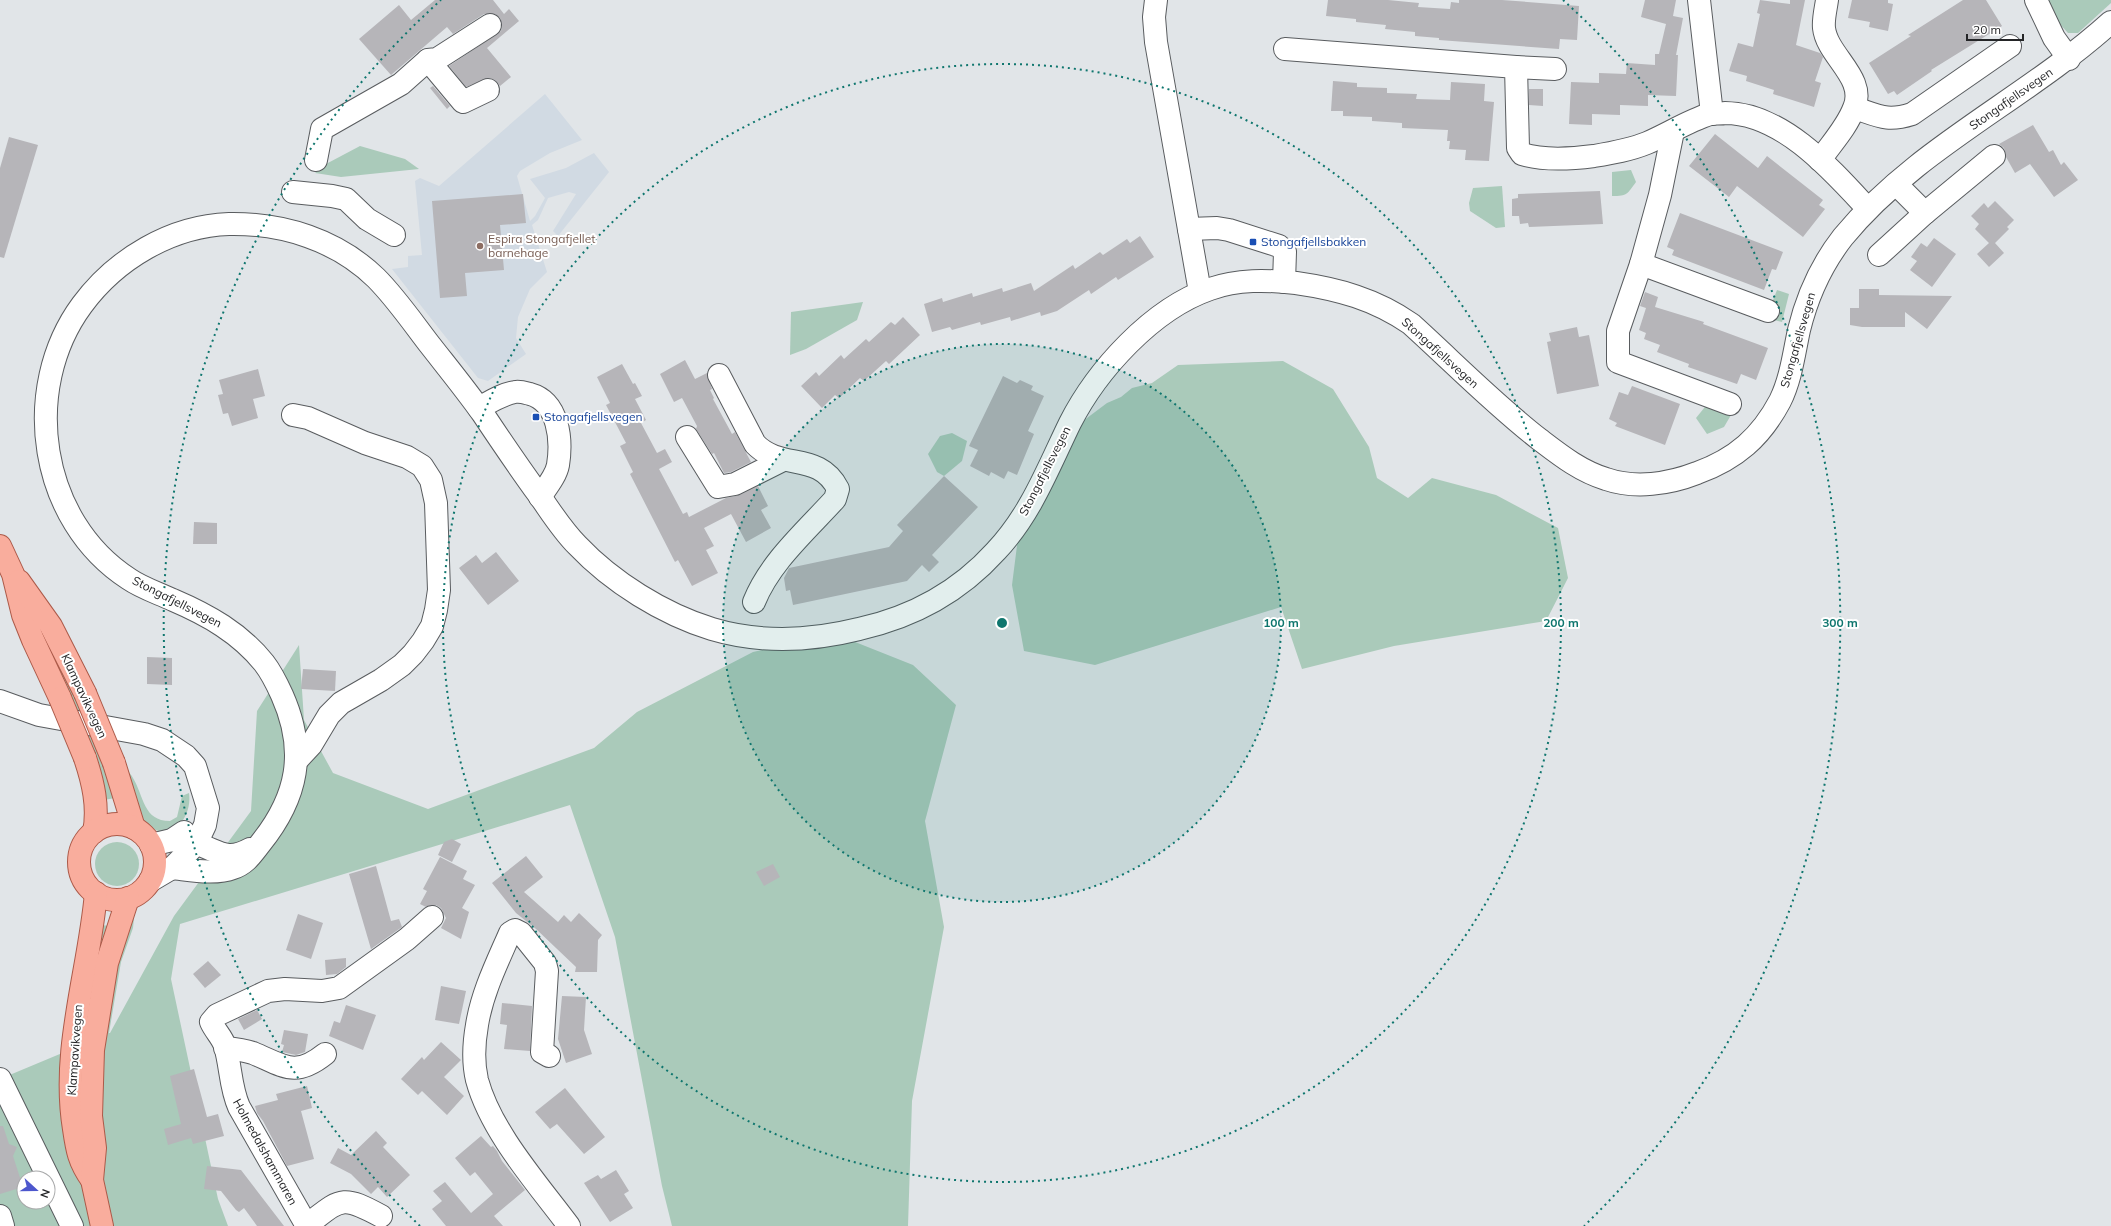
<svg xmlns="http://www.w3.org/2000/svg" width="2111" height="1226" font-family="Mulish,sans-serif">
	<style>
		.built { fill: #d1dae3 }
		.green { fill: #aacaba; fill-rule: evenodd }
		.building { fill: #b6b5b9 }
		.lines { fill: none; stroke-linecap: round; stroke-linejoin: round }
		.minor-casing { stroke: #595c5f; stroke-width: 24 }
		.major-casing { stroke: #ac5a49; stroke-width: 24 }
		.minor { stroke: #fff; stroke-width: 22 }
		.major { stroke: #f9ad9d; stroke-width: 22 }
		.major-bridge-casing { stroke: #ac5a49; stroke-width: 24; stroke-linecap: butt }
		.major-bridge { stroke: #f9ad9d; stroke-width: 22 }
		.ring { fill: none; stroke: #0f766e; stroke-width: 2; stroke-dasharray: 2 4 }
		.transit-dot { fill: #1a4fb4; stroke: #fff; stroke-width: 1.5 }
		.education-dot { fill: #8d6e63; stroke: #fff; stroke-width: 1.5 }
		.labels { text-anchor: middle; stroke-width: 4; stroke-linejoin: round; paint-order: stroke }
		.street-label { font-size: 12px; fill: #242527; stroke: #fff }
		.education-label { font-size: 12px; fill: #785e54; stroke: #fff; text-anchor: start }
		.transit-label { font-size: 12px; fill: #164399; stroke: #fff; text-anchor: start }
		.centre { fill: #0f766e; stroke: #fff; stroke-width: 2 }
		.ring-label { font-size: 12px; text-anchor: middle; font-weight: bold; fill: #0f766e; stroke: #fff; stroke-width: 4; stroke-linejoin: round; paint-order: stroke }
	</style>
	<rect width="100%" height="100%" fill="#e1e5e8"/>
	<path class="built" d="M545,94L582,140L550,153L520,171L517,176L530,221L535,216L545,198L530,179L566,168L594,153L609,172L558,236L553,231L576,194L569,192L548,198L538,220L532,225L547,272L530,289L518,317L516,338L526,354L488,381L478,378L392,269L408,267V256L422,255L415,181L420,178L439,186Z"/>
	<g class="green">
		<path d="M2045,0H2111V3L2078,33H2068L2047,10Z"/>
		<path d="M360,146L405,159L419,169L341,177L315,173L326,164Z"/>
		<path d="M1631,170L1636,182C1627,194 1628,196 1612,196V172Z"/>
		<path d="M1502,186L1505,227L1496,228L1470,211L1469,203L1473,188Z"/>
		<path d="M1777,290L1789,294L1782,322L1766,318Z"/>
		<path d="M863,302L857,320L806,349L790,355L791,312Z"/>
		<path d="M1283,361L1333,389L1369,447L1377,478L1408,498L1432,478L1496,495L1558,528L1568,578L1546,621L1394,646L1302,669L1281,607L1095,665L1024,651L1012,585L1021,514L1083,421L1107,403L1121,397L1132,388L1152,383L1178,365Z"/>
		<path d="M1709,402L1731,415L1724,427L1707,434L1696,418Z"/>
		<path d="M952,433L967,441L962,461L944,476L937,472L928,454L940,436Z"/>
		<path d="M43,630L90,721L115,798L104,800L35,635Z"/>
		<path d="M835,634L913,665L956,705L925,821L944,927L912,1101L908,1226H672L662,1186L615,937L570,805L180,924L171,979L218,1199L228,1226H0V1079L79,1046L101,925L110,926L105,1010L127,927L134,918L133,928L121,962L109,1033H110L174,916L251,811L257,711L299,645L304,720L333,773L428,809L594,748L637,712L753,652ZM24,1178H48V1202H24Z"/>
		<path d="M125,768C128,771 131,774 133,778C144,796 143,821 170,821L177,817L182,796L189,793C193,819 168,847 145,822C133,809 130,785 125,768Z"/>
		<circle cx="117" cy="864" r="22"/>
	</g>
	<g class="building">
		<path d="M435,0H493L504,14L509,9L519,21L487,48L511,77L500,86L495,80L489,78L466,87L449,66L501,31L502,24L500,18L495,14H484L453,34L447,27L391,75L359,39L399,5L411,20Z"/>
		<path d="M1328,0H1388L1419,3L1418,7L1450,9L1451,2L1459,3V0H1502L1579,6L1577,40L1560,39L1559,49L1439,40V38L1415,36V32L1385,29L1386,25L1356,22V19L1326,16Z"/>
		<path d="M1645,0H1676L1673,16L1683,18L1676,55H1678L1676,96L1648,95V106L1620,105V115L1592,114V125L1569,124L1571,82L1599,83V73L1626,74L1627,63L1655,65V54H1659L1666,24L1641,17Z"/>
		<path d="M1760,0L1790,4V0H1805L1796,45L1820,53L1823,57L1815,81L1821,83L1814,107L1773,94L1774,90L1746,81L1747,76L1729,71L1738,43L1753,47L1760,14L1757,13Z"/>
		<path d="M1852,0H1888V3L1893,4L1888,31L1869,27L1870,22L1848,18Z"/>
		<path d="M1963,0H1986L2002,26L1931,70L1932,71L1897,95L1894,91L1888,94L1869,63L1911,36L1908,35Z"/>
		<path d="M1333,81L1357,83V87L1387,88V93L1417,94L1416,99L1450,100L1451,82L1485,84L1484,101L1494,102L1489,161L1465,160L1466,150L1449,149L1450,141H1447L1448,130L1402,128V123L1372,121V117L1343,116V111H1331Z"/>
		<path d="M433,86L450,106L447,109L430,88Z"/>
		<path d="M1529,89H1543V106L1529,105Z"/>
		<path d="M2033,125L2049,152L2053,150L2061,165L2064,162L2078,180L2054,197L2030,164L2015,173L2006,157L2004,148L1999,144Z"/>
		<path d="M1715,134L1758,168L1767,156L1823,200L1819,205L1825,209L1803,237L1737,186L1729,197L1689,166Z"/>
		<path d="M9,137L38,145L4,258L0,257V168Z"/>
		<path d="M1600,191L1603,224L1529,227L1528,223L1520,224L1519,216H1512V199L1518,198V194Z"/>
		<path d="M523,194L526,223L500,225L504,270L465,273L467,296L440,298L432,201Z"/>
		<path d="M1995,201L2014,220L2007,227L2009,229L1995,243L2004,253L1989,267L1977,254L1989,243L1975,229L1979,224L1971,216L1984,203L1988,208Z"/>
		<path d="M1680,213L1783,252L1776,270L1772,269L1764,290L1672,255L1674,250L1667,247Z"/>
		<path d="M1140,236L1154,257L1118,280L1116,277L1091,294L1089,290L1057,311L1041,316L1040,312L1011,321L1010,317L981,325L980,322L952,330L950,327L932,332L924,304L942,298L943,302L972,293L973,297L1002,288L1003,292L1031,283L1034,291L1073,265L1075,269L1100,252L1103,255L1127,239L1130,243Z"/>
		<path d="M1934,238L1956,254L1932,287L1910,270L1917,261L1911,257L1921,243L1927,247Z"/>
		<path d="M1859,289H1879V295L1952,296L1927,329L1905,312V327H1862L1850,325V308H1859Z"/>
		<path d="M1645,292L1658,297L1655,307L1704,322L1703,324L1768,348L1756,380L1741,374L1737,384L1688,367L1689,364L1657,352L1660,345L1644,339L1646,333L1639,330L1646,308L1640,306Z"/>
		<path d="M903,317L920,335L889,364L886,361L864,381L860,378L839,398L835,395L822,408L801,386L816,372L819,376L841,355L844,359L866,339L869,342L891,322L895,325Z"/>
		<path d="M1577,327L1579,337L1589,335L1599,386L1557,394L1547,342L1551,341L1549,333Z"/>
		<path d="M685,360L695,379L707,373L712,389L710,390L714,398L713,399L732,434L735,432L751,462L731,472L724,473L714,453L712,454L696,429L697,426L682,398L674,402L660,374Z"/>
		<path d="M622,364L633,384L635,383L642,396L635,399L646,420L641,423L657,453L665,449L672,462L659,469L683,514L687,512L689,517L726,498L740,495L758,486L768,506L761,510L771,528L746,542L731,514L704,528L714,546L706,550L718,573L692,586L678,560L675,562L630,474L633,472L620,446L626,443L606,405L610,403L597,377Z"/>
		<path d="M258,369L265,396L253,399L258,418L232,426L228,413L223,414L218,395L223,394L219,380Z"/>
		<path d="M1003,376L1017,383L1020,380L1033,386L1031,390L1044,396L1028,431L1034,434L1017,475L1008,471L1004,479L991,472L989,476L970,466L978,450L969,446Z"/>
		<path d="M1632,386L1680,404L1665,445L1615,426L1617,423L1609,419L1619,392L1628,395Z"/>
		<path d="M944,476L978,507L932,555L939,562L929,572L922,565L907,581L793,605L790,590L786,591L784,578L789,568L889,547L903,531L897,525Z"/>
		<path d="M194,522L217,523V544H193Z"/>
		<path d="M496,552L519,581L488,605L459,568L476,555L482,563Z"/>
		<path d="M147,657L172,658V685L147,684Z"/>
		<path d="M303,669L336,671L335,691L301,689Z"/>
		<path d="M452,839L461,844L452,862L438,855L444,842Z"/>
		<path d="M526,856L543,877L524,892L558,922L564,915L571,922L579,913L602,935L598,940L597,972H575L576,967L536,929L516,913L492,883Z"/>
		<path d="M440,857L467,871L463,879L475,885L462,908L469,912L461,939L441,928L446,918L441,908L436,905L426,907L420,904L427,891L423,889Z"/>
		<path d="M773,864L780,877L764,886L756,872Z"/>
		<path d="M376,866L391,921L399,919L402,927L371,949L349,874Z"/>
		<path d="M298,914L323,923L311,959L286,950Z"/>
		<path d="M346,958V967L337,974L326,975L325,960Z"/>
		<path d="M208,961L221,975L205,988L193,974Z"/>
		<path d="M441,986L466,991L459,1024L435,1020Z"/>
		<path d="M562,996L586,997L584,1030L592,1054L566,1063L558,1039Z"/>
		<path d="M502,1003L532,1006L530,1051L504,1049L507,1025L500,1024Z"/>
		<path d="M346,1005L376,1015L363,1050L329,1036L334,1021L340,1023Z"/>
		<path d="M257,1010L262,1019L244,1030L238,1019Z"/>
		<path d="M284,1030L308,1034L305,1052L296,1055L282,1052L284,1045L281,1044Z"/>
		<path d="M441,1042L461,1060L444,1077L464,1096L447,1115L422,1091L418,1095L401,1079L422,1057L424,1060Z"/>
		<path d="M194,1069L207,1117L218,1114L224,1136L193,1144L191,1138L168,1145L164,1129L181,1124L170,1076Z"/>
		<path d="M307,1086L312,1108L301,1111L314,1159L287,1166L263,1121L257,1113L255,1106L278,1100L276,1094Z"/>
		<path d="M565,1088L605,1137L584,1154L557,1124L550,1129L535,1112Z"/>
		<path d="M0,1126H3L9,1144L17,1147L13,1156L23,1187L0,1194Z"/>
		<path d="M376,1131L387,1143L383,1147L410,1175L387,1197L378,1187L371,1194L351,1174L330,1163L338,1148L351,1155Z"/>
		<path d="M481,1136L491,1147L493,1146L497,1151L502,1161L525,1190L494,1216L503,1226H446L432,1209L442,1201L433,1191L445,1182L471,1213L493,1194L475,1172L470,1176L455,1158Z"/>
		<path d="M207,1166L241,1170L284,1226H257L244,1208L239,1212L236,1210L221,1191L204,1189Z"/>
		<path d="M616,1170L629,1191L624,1194L633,1208L610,1222L584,1183L598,1175L601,1179Z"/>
	</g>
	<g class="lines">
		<g class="minor-casing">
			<g id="minor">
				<path d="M1156,0L1154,17L1156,42L1200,292"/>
				<path d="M1699,0L1712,114"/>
				<path d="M2036,0L2054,38L2069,59"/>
				<path d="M1285,49L1516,67L1518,148L1522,154C1544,161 1571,159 1594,156C1612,153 1630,150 1647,143C1668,134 1688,121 1710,114C1715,113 1721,114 1725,113C1782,113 1832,170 1867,208"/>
				<path d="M428,60L463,102L488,90"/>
				<path d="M1516,67L1555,69"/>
				<path d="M1855,108C1879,116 1887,122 1912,114L2010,46"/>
				<path d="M1673,131L1660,195L1641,264L1618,331V362L1730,404"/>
				<path d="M316,160L322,129L401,84L428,60L437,59L490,25"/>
				<path d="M1820,160C1831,144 1847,127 1854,108C1867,78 1827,56 1824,28C1823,19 1826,8 1827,0"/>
				<path d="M293,192L332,196L346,199L367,219L394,235"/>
				<path d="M1925,213L1994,156"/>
				<path d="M1189,229L1217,228L1229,230L1279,246L1285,252L1284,282"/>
				<path d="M1879,255L1925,213L1896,184"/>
				<path d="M1641,264L1768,311"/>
				<path d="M719,375L755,444C781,471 819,451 838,489L835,499C806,531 770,562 754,602"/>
				<path d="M479,408C490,402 502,394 515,392C520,391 526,393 530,394C559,402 562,440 558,465C556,476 546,488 540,497"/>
				<path d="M293,415L308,418L365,443L407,457L422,466L431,480L436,503L439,590L436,610L432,626L423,641L413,654L402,665L381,680L341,703L329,715L311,745L298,759"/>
				<path d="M687,437L718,487L735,484L783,460"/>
				<path d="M0,701L39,715L144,734L162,740L186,756L195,766L208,808L205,825L196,844L172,868L150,881"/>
				<path d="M172,840C180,842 189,842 197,844C219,851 226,862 250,849"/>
				<path d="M151,845L172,840L184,832"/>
				<path d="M172,868C191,870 215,875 233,868C246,864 252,854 260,844C298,797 307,751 282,695C277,684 271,672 264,663C240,633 208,615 173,600C158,593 142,588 129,579C39,521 20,389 82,305C116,259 171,226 229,224C283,223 337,240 376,278C396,298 413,323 430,345C448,368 466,390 483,414C501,441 520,469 539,495C551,512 562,530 577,545C612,582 663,614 712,629C759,643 811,641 859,629C913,617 959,592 996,551C1031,514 1048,468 1070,423C1097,370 1152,309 1210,289C1238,279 1267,280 1296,283C1338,289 1375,299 1411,324C1453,362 1494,404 1539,439C1560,455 1580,471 1606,479C1635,489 1669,484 1697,473C1736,459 1761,437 1780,401C1791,379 1794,353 1799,330C1807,297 1822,264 1843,237C1916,148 2026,99 2111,22"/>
				<path d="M225,1048C235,1049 244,1050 253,1053C284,1066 295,1078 325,1054"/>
				<path d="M549,1056L542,1052L547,971L545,963L521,933L515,930L510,933C497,963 482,993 477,1025C474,1042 473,1063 477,1080C491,1132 537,1183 569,1226"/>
				<path d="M0,1079L72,1226"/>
				<path d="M0,1216L3,1226"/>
				<path d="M307,1225C341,1199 341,1194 381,1216"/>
				<path d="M307,1226L239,1107C230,1087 231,1066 225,1046C222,1037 215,1031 211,1022L217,1015L268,991L285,989L322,991L339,988L407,939L432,917"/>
			</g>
		</g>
		<g class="major-casing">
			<g id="major">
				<path d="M0,546L13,574L23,615L33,640L60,698"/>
				<path d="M19,581L51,626L85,693"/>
				<path d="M85,758C93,782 99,807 94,832"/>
				<path d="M114,763L134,828"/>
				<circle cx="117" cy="862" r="38"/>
				<path d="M92,1180C79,1162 77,1150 74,1129C61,1049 89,972 96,893"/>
				<path d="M102,1226L92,1180L95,1148L91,1116L93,1050L107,963L128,898"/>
			</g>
		</g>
		<use href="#minor" class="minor"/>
		<use href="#major" class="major"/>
		<g class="major-bridge-casing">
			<g id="major-bridge">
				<path d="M85,693L114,763"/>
				<path d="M60,698L85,758"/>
			</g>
		</g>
		<use href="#major-bridge" class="major-bridge"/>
	</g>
	<circle cx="1002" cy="623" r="279" fill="#0f766e" fill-opacity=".12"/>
	<g class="ring">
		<circle cx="1002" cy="623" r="279"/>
		<circle cx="1002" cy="623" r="559"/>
		<path d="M420 1226A838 838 0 0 1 441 0M1563 0A838 838 0 0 1 1584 1226"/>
	</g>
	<g class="transit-dot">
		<rect x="1249" y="238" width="8" height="8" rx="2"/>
		<rect x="532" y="413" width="8" height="8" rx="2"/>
	</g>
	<circle class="education-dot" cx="480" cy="246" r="4"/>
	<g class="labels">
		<g class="street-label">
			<text transform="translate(2011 99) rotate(-35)" y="4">Stongafjellsvegen</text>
			<text transform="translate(1798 340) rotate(-74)" y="4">Stongafjellsvegen</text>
			<text transform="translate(1440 353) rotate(42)" y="4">Stongafjellsvegen</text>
			<text transform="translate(1045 471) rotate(-63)" y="4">Stongafjellsvegen</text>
			<text transform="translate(177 602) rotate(27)" y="4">Stongafjellsvegen</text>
			<text transform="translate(84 696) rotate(65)" y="4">Klampavikvegen</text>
			<text transform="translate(75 1050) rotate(-86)" y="4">Klampavikvegen</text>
			<text transform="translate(265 1152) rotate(61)" y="4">Holmedalshammaren</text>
		</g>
		<g class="education-label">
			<text x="488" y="243">Espira Stongafjellet<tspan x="488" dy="14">barnehage</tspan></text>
		</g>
		<g class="transit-label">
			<text x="1261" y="246">Stongafjellsbakken</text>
			<text x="544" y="421">Stongafjellsvegen</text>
		</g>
	</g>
	<circle cx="1002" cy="623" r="6" class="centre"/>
	<g class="ring-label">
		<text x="1281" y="627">100 m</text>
		<text x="1561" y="627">200 m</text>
		<text x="1840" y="627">300 m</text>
	</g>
	<g transform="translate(36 1190) rotate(111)"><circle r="19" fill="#ffffff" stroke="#a7a8a9"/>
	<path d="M0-3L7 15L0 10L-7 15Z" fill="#4d57cd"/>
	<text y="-6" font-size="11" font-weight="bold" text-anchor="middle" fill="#242527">N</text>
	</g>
	<path d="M1967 34v6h56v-6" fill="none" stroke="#242527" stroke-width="2"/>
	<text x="1973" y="34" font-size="12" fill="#242527" stroke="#ffffff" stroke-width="3" paint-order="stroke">20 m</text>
</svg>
